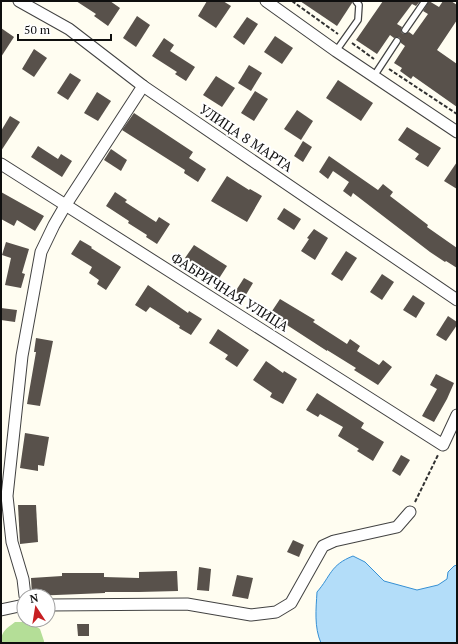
<svg xmlns="http://www.w3.org/2000/svg" width="458" height="644" font-family="'PT Serif',serif">
	<style>
		.forest { fill: #b4de97 }
		.water { fill: #b3ddf9; stroke: #3690d4 }
		.building { fill: #58514b }
		.lines { fill: none; stroke-linecap: round; stroke-linejoin: round }
		.service-casing { stroke: #424242; stroke-width: 8 }
		.minor-casing { stroke: #424242; stroke-width: 13 }
		.path { stroke: #313131; stroke-width: 2; stroke-dasharray: 4 2; stroke-linecap: butt }
		.service { stroke: #fff; stroke-width: 5.5 }
		.minor { stroke: #fff; stroke-width: 11 }
		.labels { text-anchor: middle; stroke-width: 4; stroke-linejoin: round; paint-order: stroke }
		.street-label { font-size: 14px; fill: #0f0f0f; stroke: #fff }
	</style>
	<rect width="100%" height="100%" fill="#fffdf1"/>
	<path class="forest" d="M15,622H29L40,629L44,641V643H1C1,631 6,629 15,622Z"/>
	<path class="water" d="M353,556L365,562L384,581L417,590L438,585L447,579L448,572L454,566L457,565V643H321C314,627 316,609 317,592C331,576 330,565 353,556Z"/>
	<g class="building">
		<path d="M76,1H110L120,8L108,26L94,16L96,14Z"/>
		<path d="M207,1H223L231,6L216,28L198,16Z"/>
		<path d="M300,1H352V3L337,26Z"/>
		<path d="M383,1H420L416,6L412,4L397,24L402,27L401,30L402,33L405,34L409,32L413,35L428,14L423,11L429,1L439,7L443,1H451L457,5V20L437,50L457,64V107L413,76L411,79L400,71L402,68L394,63L405,46L401,43L400,38L397,37L394,38L390,35L377,54L356,40Z"/>
		<path d="M137,16L150,25L136,47L123,38Z"/>
		<path d="M247,17L258,24L244,45L233,37Z"/>
		<path d="M1,28L14,37L1,57Z"/>
		<path d="M275,36L293,48L282,64L264,52Z"/>
		<path d="M164,38L174,45L170,51L195,67L186,81L175,74L177,72L152,56Z"/>
		<path d="M34,49L47,58L34,77L22,69Z"/>
		<path d="M249,65L262,73L251,91L238,83Z"/>
		<path d="M70,73L81,80L68,100L57,93Z"/>
		<path d="M216,76L235,88L222,107L203,95Z"/>
		<path d="M338,80L373,103L361,121L326,98Z"/>
		<path d="M255,91L268,99L254,121L241,113Z"/>
		<path d="M97,92L111,101L98,121L84,113Z"/>
		<path d="M297,110L313,121L301,140L284,129Z"/>
		<path d="M134,113L193,152L189,158L206,169L198,182L184,173L185,170L122,130Z"/>
		<path d="M10,116L20,122L1,151V131Z"/>
		<path d="M407,127L441,148L428,167L415,159L419,154L398,140Z"/>
		<path d="M303,141L312,147L303,162L294,156Z"/>
		<path d="M38,146L58,159L61,154L72,161L62,177L31,157Z"/>
		<path d="M111,149L127,160L121,171L104,160Z"/>
		<path d="M329,156L378,190L383,184L393,192L390,196L428,225L427,227L457,248V268L446,261L445,262L430,252L353,193L351,197L343,191L349,182L333,171L328,179L319,172Z"/>
		<path d="M457,162V189L444,181Z"/>
		<path d="M227,176L249,190L250,189L262,196L247,222L211,201Z"/>
		<path d="M1,192L44,216L35,231L17,220L14,226L1,219Z"/>
		<path d="M115,192L127,200L125,202L156,222L159,217L170,224L157,244L146,237L147,235L128,223L129,221L106,206Z"/>
		<path d="M284,208L301,219L294,230L277,219Z"/>
		<path d="M314,229L328,238L315,260L301,251L309,239L307,238Z"/>
		<path d="M80,240L92,247L91,248L121,267L106,290L97,284L99,280L89,273L92,267L71,254Z"/>
		<path d="M6,242L29,249L22,273L25,274L21,288L5,285L11,258L2,255Z"/>
		<path d="M194,245L227,266L218,280L185,258Z"/>
		<path d="M346,251L357,258L342,281L331,274Z"/>
		<path d="M382,274L394,282L382,300L370,292Z"/>
		<path d="M244,278L253,283L244,298L235,292Z"/>
		<path d="M148,285L188,313L189,311L202,319L191,335L179,328L180,326L150,307L146,312L135,305Z"/>
		<path d="M413,295L425,303L416,318L403,310Z"/>
		<path d="M280,299L315,320L313,322L347,344L350,339L360,346L357,351L379,365L383,360L392,367L378,385L354,370L356,368L327,350V351L270,314Z"/>
		<path d="M1,308L17,310L15,322L1,320Z"/>
		<path d="M448,316L457,322V325L446,341L436,335Z"/>
		<path d="M218,329L249,350L237,367L225,359L228,355L209,343Z"/>
		<path d="M36,338L53,341L40,406L27,404L36,352H34Z"/>
		<path d="M266,361L283,373L284,371L297,379L283,404L270,397L272,393L253,380Z"/>
		<path d="M436,374L454,383L447,399L434,422L422,416L437,389L430,385Z"/>
		<path d="M317,393L364,423L361,428L384,442L373,461L357,451L359,449L338,436L343,427L320,414L318,417L306,410Z"/>
		<path d="M25,433L49,437L44,466L38,465V471L20,468Z"/>
		<path d="M401,455L410,460L400,476L392,471Z"/>
		<path d="M18,505H36L38,542L20,544Z"/>
		<path d="M293,540L304,545L299,557L287,552Z"/>
		<path d="M199,567L211,569L209,591L197,590Z"/>
		<path d="M177,571L178,591L139,592H105V593L32,596L31,578L62,576V573H104V577L139,578V572Z"/>
		<path d="M237,575L253,578L248,599L232,596Z"/>
		<path d="M77,624H89V636H78Z"/>
	</g>
	<g class="lines">
		<g class="service-casing">
			<g id="service">
				<path d="M405,30L425,1"/>
				<path d="M336,51L358,20L359,5L356,1"/>
				<path d="M374,76L397,41"/>
			</g>
		</g>
		<g class="minor-casing">
			<g id="minor">
				<path d="M19,1L69,29L143,86L457,300"/>
				<path d="M266,1L336,51L457,132"/>
				<path d="M1,164L443,445L457,415"/>
				<path d="M25,596L23,579L12,542L7,496L22,356L41,252L54,225L65,206L143,86"/>
				<path d="M48,605L187,604L251,615L276,612L291,603L323,546L334,541L397,527L410,512"/>
				<path d="M1,610L24,605"/>
			</g>
		</g>
		<g class="path">
			<path d="M292,1L338,34"/>
			<path d="M352,43L374,59"/>
			<path d="M389,69L457,114"/>
			<path d="M415,502L438,455"/>
		</g>
		<use href="#service" class="service"/>
		<use href="#minor" class="minor"/>
	</g>
	<g class="labels">
		<g class="street-label">
			<text transform="translate(246 138) rotate(34)" y="5">УЛИЦА 8 МАРТА</text>
			<text transform="translate(230 292) rotate(32)" y="5">ФАБРИЧНАЯ УЛИЦА</text>
		</g>
	</g>
	<rect width="458" height="644" fill="none" stroke="#0f0f0f" stroke-width="4"/>
	<g transform="translate(36 608) rotate(348)"><circle r="19" fill="#ffffff" stroke="#9f9f9f"/>
	<path d="M0-3L7 15L0 10L-7 15Z" fill="#c71f22"/>
	<text y="-6" font-size="11" font-weight="bold" text-anchor="middle" fill="#0f0f0f">N</text>
	</g>
	<path d="M18 34v6h93v-6" fill="none" stroke="#0f0f0f" stroke-width="2"/>
	<text x="24" y="34" font-size="12" fill="#0f0f0f" stroke="#ffffff" stroke-width="3" paint-order="stroke">50 m</text>
</svg>
